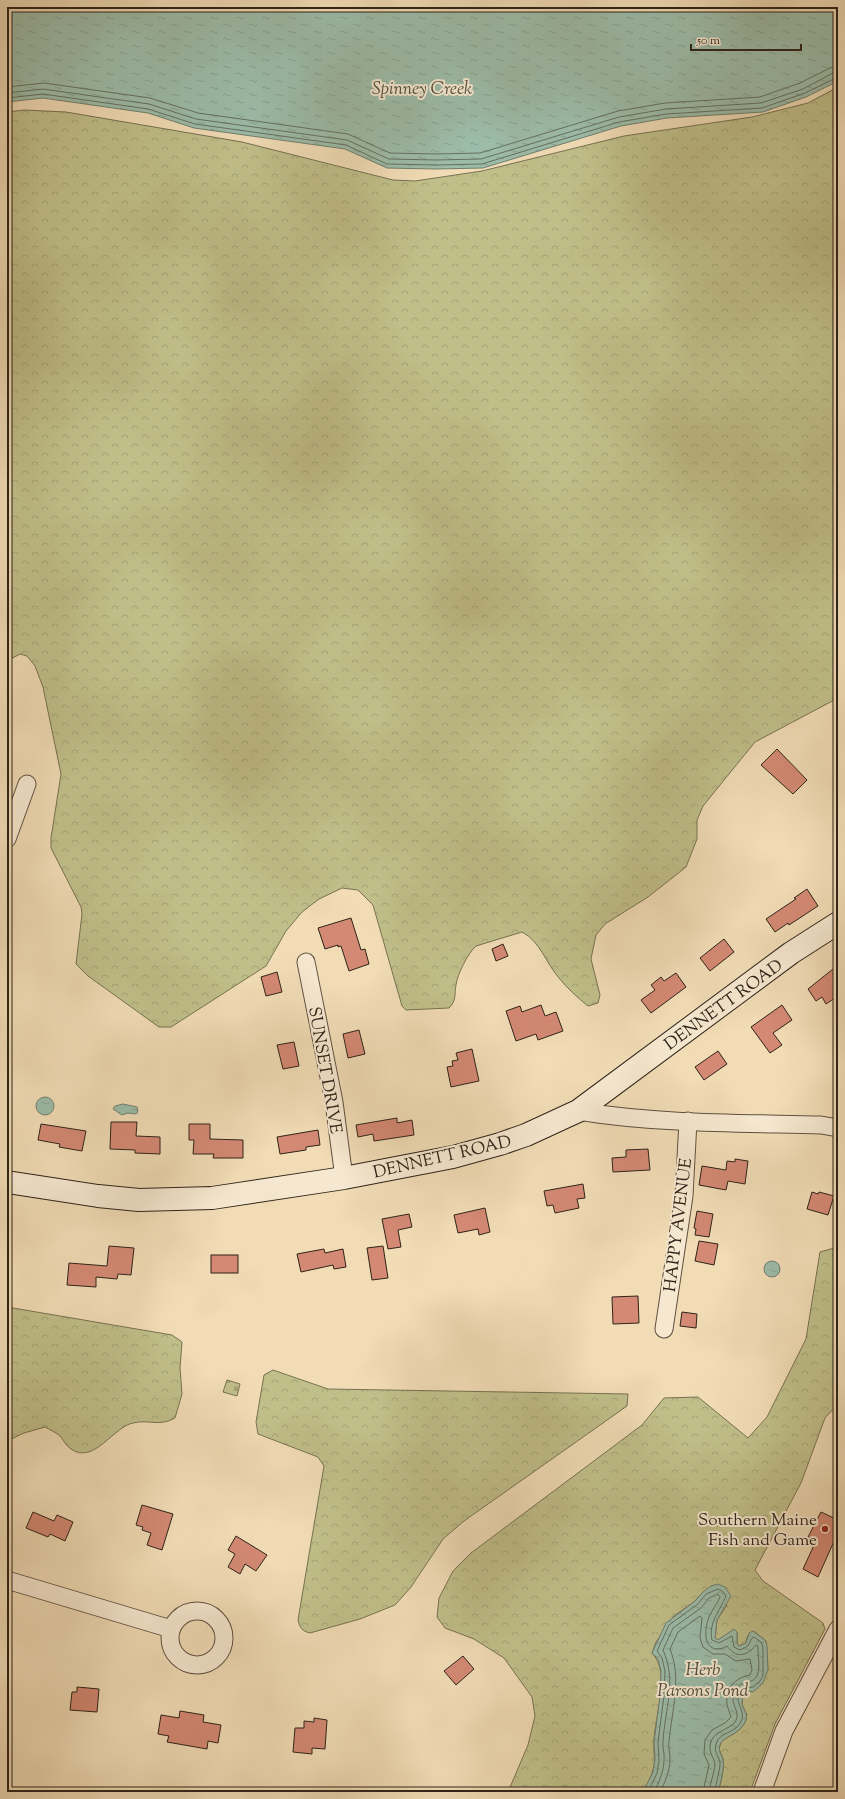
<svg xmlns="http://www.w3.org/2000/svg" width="845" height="1799" font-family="'Sorts Mill Goudy',serif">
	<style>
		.forest { fill: url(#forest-crowns); stroke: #777152 }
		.cemetery { fill: url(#cemetery-stones); stroke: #777152 }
		.water { fill: url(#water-ripples); stroke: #707f6f }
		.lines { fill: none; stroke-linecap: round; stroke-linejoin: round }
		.shore { stroke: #657061; stroke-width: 1 }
		.building { fill: #d48974; stroke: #2e2319 }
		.street-casing { stroke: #5f5140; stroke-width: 19 }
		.secondary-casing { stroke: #2e2319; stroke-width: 24 }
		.street { stroke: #f6e8d0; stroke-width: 17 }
		.secondary { stroke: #f6e8d0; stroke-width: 22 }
		.poi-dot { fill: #8f2418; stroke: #f6e8d0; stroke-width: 1.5 }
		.labels { text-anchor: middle; stroke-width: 4; stroke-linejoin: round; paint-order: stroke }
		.street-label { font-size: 17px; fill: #2e2319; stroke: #f6e8d0 }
		.poi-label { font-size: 17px; fill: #2e2319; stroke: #f6e8d0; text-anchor: end }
		.water-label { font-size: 18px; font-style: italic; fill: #4f5144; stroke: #f6e8d0 }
	</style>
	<defs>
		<pattern id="forest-crowns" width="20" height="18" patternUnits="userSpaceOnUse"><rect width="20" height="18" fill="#c0bf8a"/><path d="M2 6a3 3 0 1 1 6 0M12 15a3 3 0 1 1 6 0" fill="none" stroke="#a5a476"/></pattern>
		<pattern id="cemetery-stones" width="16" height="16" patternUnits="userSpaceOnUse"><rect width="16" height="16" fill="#c0bf8a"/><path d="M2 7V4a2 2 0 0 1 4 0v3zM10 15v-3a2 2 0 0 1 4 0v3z" fill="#a5a476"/></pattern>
		<pattern id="water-ripples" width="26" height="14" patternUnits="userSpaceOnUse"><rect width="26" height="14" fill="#9cbca9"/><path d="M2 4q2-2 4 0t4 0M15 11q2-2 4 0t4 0" fill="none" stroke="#87a191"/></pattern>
	</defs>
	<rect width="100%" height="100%" fill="#f1dcb6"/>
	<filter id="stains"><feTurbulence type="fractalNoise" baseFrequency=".005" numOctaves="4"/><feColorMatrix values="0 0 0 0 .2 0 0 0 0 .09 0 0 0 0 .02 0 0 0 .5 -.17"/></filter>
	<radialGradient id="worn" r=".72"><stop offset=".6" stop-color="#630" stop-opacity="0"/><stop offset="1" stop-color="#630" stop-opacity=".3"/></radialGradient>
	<g class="forest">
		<path d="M838,87V698L755,742L703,806L697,820V839L686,867L648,897L605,924L596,935L591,959L600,995L598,1003L588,1006C578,998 567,988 559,978C546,963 540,941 522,932L476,946C468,953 457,975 456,985C454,995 457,1000 449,1008L406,1010L402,1006L373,905L358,890L342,888L319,899L302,912L286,931L266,966L171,1027H159L88,976L76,964L82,914L81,907L51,848V838L61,774L43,687L35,666L27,656L20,654L7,661V112L24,110L66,112L242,142L393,180L415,181L482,171L624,136L752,117L808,103Z"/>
		<path d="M838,1247V1404L825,1418L801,1483L755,1570L763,1581L823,1623L825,1629L775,1724L750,1792H718C720,1787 725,1765 723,1759C722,1754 718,1751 720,1745C722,1736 741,1735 746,1720C748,1713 743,1710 742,1703C742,1700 743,1697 743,1694L748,1691L751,1692L768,1670L765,1640L753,1631L747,1637L746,1643L739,1646L737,1643V1632L734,1630L718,1640L715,1638L717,1620L727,1605L703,1592L695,1601L674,1616L656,1642L652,1653C672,1674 654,1717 654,1742C653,1752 656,1760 653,1770C651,1777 647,1785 643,1792H508L528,1745L535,1716L532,1697L504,1658L474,1639L445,1628L437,1617L439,1598L453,1571L471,1553L642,1425L664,1398L698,1397L748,1438L767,1417L806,1339L820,1252Z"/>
		<path d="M7,1307L172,1335L182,1342L180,1368L182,1394L175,1418C159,1427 149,1419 133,1423C113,1427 94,1465 71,1449C66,1446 63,1439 59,1435C55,1432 50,1430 45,1427L24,1433L7,1441Z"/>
		<path d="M273,1370L328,1389L628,1394L627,1406L464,1521L443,1539L411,1587L395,1605L360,1619L310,1633C302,1631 300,1628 298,1620L324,1466L318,1457L258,1434L256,1422L264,1375Z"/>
	</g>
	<path class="cemetery" d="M227,1380L240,1384L237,1396L223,1392Z"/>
	<g class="water">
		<path d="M7,7H838V81L806,97L763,112L667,118L621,126L483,168L436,169L387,168L345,149L194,128L148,113L43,98L7,102Z"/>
		<circle cx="45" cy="1106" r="9"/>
		<path d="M123,1104L137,1107L138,1112L136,1114L128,1113L122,1115L113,1109L115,1106Z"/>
		<circle cx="772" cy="1269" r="8"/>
		<path d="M718,1584L725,1587L731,1596L717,1620L715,1638L718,1640L734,1629L737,1632V1643L739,1646L746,1643L749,1633L753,1631L765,1640L767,1646L768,1670L763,1683L753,1692L748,1691L743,1694C743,1697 742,1700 742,1703C743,1710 748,1713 746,1720C741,1735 722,1736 720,1745C718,1751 721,1754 723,1759C725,1765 720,1786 718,1792H643L653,1772L655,1759L654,1742L660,1696L661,1671L658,1659L652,1653L666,1623L695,1601L703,1592L711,1586Z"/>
	</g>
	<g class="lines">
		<g class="shore">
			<path d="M7,87L44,83L150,98L198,113L348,134L390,153L436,154L480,153L618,111L665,103L760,97L800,83L830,68L838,66"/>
			<path d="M7,93L43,89L149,104L196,119L347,140L389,159L436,160L481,159L619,117L666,109L761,103L803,89L833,73L838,72"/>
			<path d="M7,98L43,94L148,109L195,124L346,145L387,164L436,165L482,164L619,122L666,114L762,108L805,93L838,77"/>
			<path d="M648,1792L657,1773L659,1760L658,1742L664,1696L665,1671L662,1658L657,1651L669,1625L698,1604L706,1594L718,1589L722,1591L726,1596C720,1611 708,1623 712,1640L719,1643L732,1636L734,1647L740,1650L748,1646L752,1638L754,1637L761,1642L763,1647V1676L760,1681L753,1687L744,1688C730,1698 745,1708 742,1719C738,1734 719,1731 716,1744C714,1752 718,1755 720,1762C721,1767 715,1786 715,1792"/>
			<path d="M654,1792C659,1782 664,1771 664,1760C665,1754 662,1747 663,1741C665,1709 677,1681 663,1650L673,1628L701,1608L709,1598L718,1594L720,1597C717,1604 712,1610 709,1617C705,1627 702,1649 718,1649C722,1649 725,1647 727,1646C733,1654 740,1658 750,1651C753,1649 753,1647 757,1645L758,1648C758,1656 760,1666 758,1673C755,1686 740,1679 735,1690C729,1702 738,1708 737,1717C736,1729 716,1729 711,1741C707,1753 715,1758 715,1765C714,1774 710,1783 709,1792"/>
			<path d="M660,1792C665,1782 670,1771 670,1760C670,1753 668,1747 669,1741C672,1710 682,1679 670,1649L678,1632L700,1616L702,1618L700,1638L703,1647L713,1654H725L736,1661L750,1659L752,1670L750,1675C734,1678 725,1689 727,1705C728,1709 730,1713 731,1717L725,1723L712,1730L705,1740L704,1754L709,1765L703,1792"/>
		</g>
	</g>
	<g class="building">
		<path d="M777,749L807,780L793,794L761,765Z"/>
		<path d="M807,889L818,906L789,925L788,923L775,932L766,919L796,899L794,898Z"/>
		<path d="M351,918L361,950L365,949L369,964L349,971L341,946L338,947V945L325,949L318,928Z"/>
		<path d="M724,939L734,952L710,971L700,958Z"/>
		<path d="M503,944L508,956L496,961L492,949Z"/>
		<path d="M838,965V996L826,1004L822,997L816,1001L808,989Z"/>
		<path d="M277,972L282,992L266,996L261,977Z"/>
		<path d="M676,973L686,987L651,1013L641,1000L655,990L651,985L661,977L664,981Z"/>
		<path d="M541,1005L545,1016L556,1012L563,1031L538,1040L536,1034L516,1041L506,1011L520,1006L522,1012Z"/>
		<path d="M782,1005L792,1020L773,1033L782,1045L770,1053L751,1027Z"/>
		<path d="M359,1030L365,1054L348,1058L343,1034Z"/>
		<path d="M294,1042L299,1066L283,1069L277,1045Z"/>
		<path d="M472,1049L479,1081L451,1087L447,1067L453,1066L452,1061L458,1060L456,1053Z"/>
		<path d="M718,1051L727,1064L704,1080L695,1067Z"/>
		<path d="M397,1118V1123L412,1120L414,1135L374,1141L373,1134L358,1137L356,1125Z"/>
		<path d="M111,1122H137L136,1136L160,1137V1154L135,1153V1150L110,1149Z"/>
		<path d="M41,1124L86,1131L82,1151L59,1147L60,1144L38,1140Z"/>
		<path d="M189,1124H210V1139L243,1140V1158H213L214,1154H193L194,1140H189Z"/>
		<path d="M318,1130L320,1145L306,1147V1150L280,1154L277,1137Z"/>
		<path d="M648,1149L650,1170L613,1172L612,1158L626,1157V1150Z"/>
		<path d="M735,1159L748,1161L745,1184L728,1181L726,1190L699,1185L702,1166L726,1170L727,1161L735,1162Z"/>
		<path d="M583,1184L585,1198L577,1199L579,1208L555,1213L553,1205L547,1206L544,1191Z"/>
		<path d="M812,1192L818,1194L819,1192L834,1196L828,1215L807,1209Z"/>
		<path d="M485,1208L490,1232L479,1235L478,1229L458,1233L454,1215Z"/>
		<path d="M697,1211L713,1214L709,1237L695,1235L696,1229L694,1228Z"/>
		<path d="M409,1214L412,1227L398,1230L401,1247L388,1249L382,1219Z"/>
		<path d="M699,1241L718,1244L714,1265L695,1261Z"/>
		<path d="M109,1246L134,1248L131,1275L118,1274L117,1279L96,1277V1287L67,1285L69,1263L107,1266Z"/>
		<path d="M383,1246L388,1278L372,1280L367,1248Z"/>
		<path d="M324,1249L325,1253L343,1249L346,1267L334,1269L333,1265L301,1272L297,1254Z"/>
		<rect x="211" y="1255" width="27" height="18"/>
		<path d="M638,1296L639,1323L613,1324L612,1297Z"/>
		<path d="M682,1312L697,1314L696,1328L680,1326Z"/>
		<path d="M142,1505L173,1514L162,1550L147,1545L151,1533L142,1530L143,1527L136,1525Z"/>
		<path d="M33,1512L54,1521L57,1515L73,1522L65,1541L50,1534L48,1537L26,1528Z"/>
		<path d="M821,1512L838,1520V1541L835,1539L818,1577L803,1569L816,1541L808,1537Z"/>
		<path d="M236,1536L267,1555L256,1571L245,1564L240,1574L228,1567L235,1554L228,1550Z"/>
		<path d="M463,1656L474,1669L456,1685L444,1671Z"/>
		<path d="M77,1687L99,1689L97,1712L70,1710L72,1692H77Z"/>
		<path d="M180,1711L204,1715L203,1722L221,1725L218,1743L208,1741L207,1749L167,1742L169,1736L158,1734L161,1715L179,1718Z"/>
		<path d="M314,1718L327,1720L325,1749L312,1748V1754L293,1752L295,1728H304V1721L314,1722Z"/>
	</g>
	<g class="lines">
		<g class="street-casing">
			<g id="street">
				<path d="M7,839L27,784"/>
				<path d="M306,962L334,1102L344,1178"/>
				<path d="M578,1111C658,1124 740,1123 821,1125L838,1128"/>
				<path d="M664,1329L684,1196L688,1121"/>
				<path d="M7,1580L171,1629"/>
				<circle cx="197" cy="1638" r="27"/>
				<path d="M762,1792L784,1731L838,1629"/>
			</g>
		</g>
		<g class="secondary-casing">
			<path id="secondary" d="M7,1182L98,1196L139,1200L212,1198L344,1178L453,1157L500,1144L526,1135L578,1111L791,953L838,923"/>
		</g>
		<use href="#street" class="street"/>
		<use href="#secondary" class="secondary"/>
	</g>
	<circle class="poi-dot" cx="825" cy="1529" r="4"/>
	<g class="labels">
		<g class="street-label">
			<text transform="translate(723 1004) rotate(-36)" y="6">DENNETT ROAD</text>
			<text transform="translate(326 1070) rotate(80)" y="6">SUNSET DRIVE</text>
			<text transform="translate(442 1156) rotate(-13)" y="6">DENNETT ROAD</text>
			<text transform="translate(677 1225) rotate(-83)" y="6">HAPPY AVENUE</text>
		</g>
		<g class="poi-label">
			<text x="817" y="1525">Southern Maine<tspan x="817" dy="20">Fish and Game</tspan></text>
		</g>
		<g class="water-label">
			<text x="422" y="94">Spinney Creek</text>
			<text x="703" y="1675">Herb<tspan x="703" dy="21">Parsons Pond</tspan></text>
		</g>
	</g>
	<rect width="845" height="1799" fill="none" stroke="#f1dcb6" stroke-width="24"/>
	<rect x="8" y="8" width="829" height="1783" fill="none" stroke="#2e2319" stroke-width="2"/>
	<rect x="12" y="12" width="821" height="1775" fill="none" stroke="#2e2319"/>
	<path d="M691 44v6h110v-6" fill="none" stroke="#2e2319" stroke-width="2"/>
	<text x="697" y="44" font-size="12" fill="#2e2319" stroke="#f6e8d0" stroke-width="3" paint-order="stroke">50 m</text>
	<rect width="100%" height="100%" filter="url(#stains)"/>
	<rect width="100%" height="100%" fill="url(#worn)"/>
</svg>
